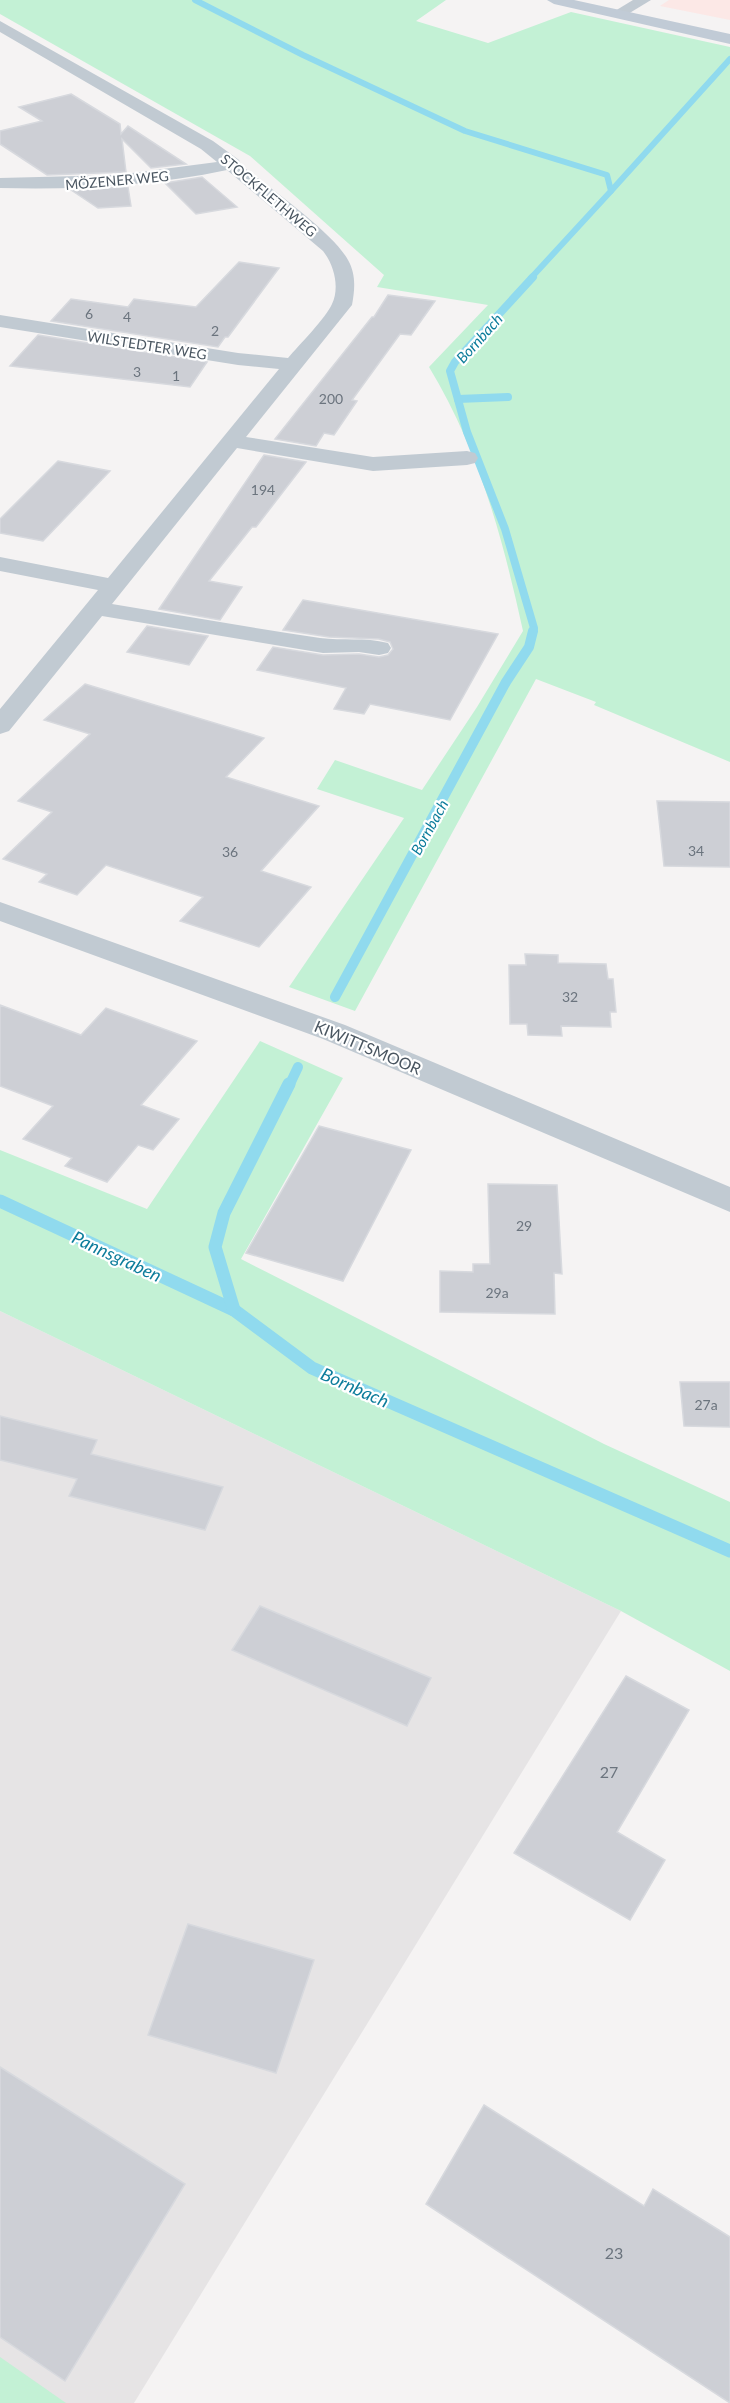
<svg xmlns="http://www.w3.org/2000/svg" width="730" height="2403" font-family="Lato,sans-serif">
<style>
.education{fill:#e6e4e5}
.medical{fill:#fce8e6}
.green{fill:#c3f1d5}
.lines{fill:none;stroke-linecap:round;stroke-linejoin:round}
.stream-far3{stroke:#90daee;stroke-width:6}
.stream-far2{stroke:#90daee;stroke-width:8}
.stream-far1{stroke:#90daee;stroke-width:10}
.stream{stroke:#90daee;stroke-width:13}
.building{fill:#cdcfd5;stroke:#d7d9de;stroke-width:1.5}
.street{fill:#c1cad2;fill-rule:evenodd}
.secondary{fill:#c1cbd6;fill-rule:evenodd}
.labels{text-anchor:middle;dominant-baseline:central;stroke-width:4.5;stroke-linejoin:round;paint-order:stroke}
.far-street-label{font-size:14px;fill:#4a5661;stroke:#fff}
.number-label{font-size:14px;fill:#6b747e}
.far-water-label{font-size:15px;font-style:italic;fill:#0c7c9b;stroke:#fff}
.street-label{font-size:16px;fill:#4a5661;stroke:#fff}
.near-number-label{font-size:16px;fill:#6b747e}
.water-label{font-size:18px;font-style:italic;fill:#0c7c9b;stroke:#fff}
</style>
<rect width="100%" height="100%" fill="#f5f3f3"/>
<!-- education -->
<path class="education" d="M 0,1311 L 621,1611 L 134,2403 L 0,2403 Z"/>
<!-- medical -->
<path class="medical" d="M 669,0 L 730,0 L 730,20 L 660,6 Z"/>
<!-- green -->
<g class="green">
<path d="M 0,0 L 446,0 L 416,21 L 488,43 L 571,12 L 730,47 L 730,762 L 594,705 L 596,702 L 536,679 L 355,1011 L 289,987 L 404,818 L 317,789 L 335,760 L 422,790 L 477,707 L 523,631 C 503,539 478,447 429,367 L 488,305 L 377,287 L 384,275 L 250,156 L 0,14 Z"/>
<path d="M 260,1041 L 343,1078 L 241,1259 L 604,1444 L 730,1502 L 730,1671 L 621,1611 L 0,1311 L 0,1150 L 147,1209 Z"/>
<path d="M 0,2357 L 66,2403 L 0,2403 Z"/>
</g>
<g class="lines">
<!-- stream-far3 -->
<g class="stream-far3">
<path d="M 195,0 L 303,55 L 465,131 L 607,175 L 611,191 L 531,278"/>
<path d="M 611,191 L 730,59"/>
</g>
<!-- stream-far2 -->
<g class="stream-far2">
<path d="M 458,399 L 508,397"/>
<path d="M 533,633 L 534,628 L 505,529 L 467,432 L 450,371 L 455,362 L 533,277"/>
</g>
<!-- stream-far1 -->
<g class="stream-far1">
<path d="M 335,997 L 506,682 L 529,647 L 533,631"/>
<path d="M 289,1086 L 298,1067"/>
</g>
<!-- stream -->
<g class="stream">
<path d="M 0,1201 L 234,1310 L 312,1368 L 730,1551"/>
<path d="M 234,1310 L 215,1247 L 224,1213 L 289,1084"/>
</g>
</g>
<!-- building -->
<g class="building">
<path d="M 71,94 L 120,124 L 121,134 L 128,126 L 186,164 L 151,168 L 122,139 L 126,172 L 47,175 L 0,144 L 0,131 L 42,121 L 19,107 Z"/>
<path d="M 202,177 L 237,207 L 196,214 L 165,183 Z"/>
<path d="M 128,187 L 131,206 L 98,208 L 71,190 Z"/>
<path d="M 239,262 L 279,268 L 228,337 L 225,337 L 218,347 L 51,321 L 71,299 L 128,307 L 134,299 L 196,307 Z"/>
<path d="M 388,295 L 435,301 L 411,335 L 400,334 L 352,400 L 357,401 L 334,435 L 324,433 L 316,446 L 275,439 L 372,317 L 374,317 Z"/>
<path d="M 38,335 L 207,362 L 190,387 L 10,366 Z"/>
<path d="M 264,455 L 306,462 L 256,527 L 252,527 L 209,581 L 242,587 L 220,620 L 159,609 Z"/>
<path d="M 58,461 L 110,471 L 43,541 L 0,533 L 0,519 Z"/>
<path d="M 303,600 L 498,634 L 450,720 L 370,704 L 364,714 L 334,709 L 346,688 L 257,670 L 273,647 L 323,655 L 359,654 L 379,657 L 388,655 L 393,649 L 390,642 L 379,639 L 329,637 L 283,630 Z"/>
<path d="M 147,626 L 208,636 L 189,665 L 127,652 Z"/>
<path d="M 85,684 L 264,738 L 226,777 L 319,806 L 261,871 L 311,887 L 259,947 L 180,921 L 203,897 L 106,865 L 77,895 L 39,882 L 47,874 L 3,859 L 52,812 L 18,801 L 90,734 L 44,720 Z"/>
<path d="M 657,801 L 730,802 L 730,867 L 664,866 Z"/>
<path d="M 525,954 L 558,955 L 558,963 L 606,964 L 608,979 L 613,979 L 616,1012 L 610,1012 L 611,1027 L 561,1026 L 562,1036 L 528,1035 L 527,1024 L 510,1024 L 509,965 L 526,965 Z"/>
<path d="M 0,1005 L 81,1035 L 106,1008 L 197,1041 L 141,1105 L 179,1119 L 153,1150 L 138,1145 L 107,1182 L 65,1166 L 72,1158 L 23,1139 L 53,1106 L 0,1086 Z"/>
<path d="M 319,1126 L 411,1150 L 343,1281 L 246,1253 Z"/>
<path d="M 488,1184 L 557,1185 L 562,1274 L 554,1273 L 555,1314 L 440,1312 L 440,1271 L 473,1272 L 473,1264 L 490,1264 Z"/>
<path d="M 680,1382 L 730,1382 L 730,1427 L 684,1426 Z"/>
<path d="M 0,1416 L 97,1440 L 91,1454 L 223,1487 L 205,1530 L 69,1496 L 77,1479 L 0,1460 Z"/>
<path d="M 260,1606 L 431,1678 L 407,1726 L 232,1650 Z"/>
<path d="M 626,1676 L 689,1710 L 617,1832 L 665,1860 L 630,1920 L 514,1853 Z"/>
<path d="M 188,1924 L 314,1960 L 276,2073 L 148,2035 Z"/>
<path d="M 0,2067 L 185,2184 L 65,2381 L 0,2337 Z"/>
<path d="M 484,2105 L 644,2206 L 653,2189 L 730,2237 L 730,2403 L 426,2204 Z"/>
</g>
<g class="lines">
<!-- street -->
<g class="street">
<path d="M 633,0 L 651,0 L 623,17 L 613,17 L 610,14 Z"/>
<path d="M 0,21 L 213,141 L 239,160 L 241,165 C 268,187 333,232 348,260 C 356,274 355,289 352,305 L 246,437 L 373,457 L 467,451 L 475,453 L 478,458 L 475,463 L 467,465 L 373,471 L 237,448 L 112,604 C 181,615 250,628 320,638 C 343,641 364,637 388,643 L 391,648 L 388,653 L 379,655 L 359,652 L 323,653 L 102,616 L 9,731 L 0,734 L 0,709 L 98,590 L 0,571 L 0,557 L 108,578 L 279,369 L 238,365 L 0,327 L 0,315 L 238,353 L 288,358 C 299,345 326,318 332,304 C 340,287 334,265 323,251 L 227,170 C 152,186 77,190 0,188 L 0,178 L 117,175 L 217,162 L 201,149 L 0,32 Z"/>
<path d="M 0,902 L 345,1025 L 730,1187 L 730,1212 L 323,1039 L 0,921 Z"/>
</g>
<!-- secondary -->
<path class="secondary" d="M 547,0 L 574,0 L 730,34 L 730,44 L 554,4 Z"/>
</g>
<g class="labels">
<!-- far-street labels -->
<g class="far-street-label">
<text transform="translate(117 180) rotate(-5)">MÖZENER WEG</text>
<text transform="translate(269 195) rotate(40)">STOCKFLETHWEG</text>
<text transform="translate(147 345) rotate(9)">WILSTEDTER WEG</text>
</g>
<!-- number labels -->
<g class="number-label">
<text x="89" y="313">6</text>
<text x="127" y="316">4</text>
<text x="215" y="330">2</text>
<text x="137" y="371">3</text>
<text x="176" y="375">1</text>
<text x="331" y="398">200</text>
<text x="263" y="489">194</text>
<text x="696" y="850">34</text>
<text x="230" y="851">36</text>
<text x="570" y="996">32</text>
<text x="524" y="1225">29</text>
<text x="497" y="1292">29a</text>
<text x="706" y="1404">27a</text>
</g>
<!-- far-water labels -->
<g class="far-water-label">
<text transform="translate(479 338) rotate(-48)">Bornbach</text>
<text transform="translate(429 827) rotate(-61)">Bornbach</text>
</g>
<!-- street labels -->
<g class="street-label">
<text transform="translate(368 1047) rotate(23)">KIWITTSMOOR</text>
</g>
<!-- near-number labels -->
<g class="near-number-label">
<text x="609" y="1771">27</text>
<text x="614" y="2252">23</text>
</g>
<!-- water labels -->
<g class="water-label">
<text transform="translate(117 1256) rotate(25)">Pannsgraben</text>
<text transform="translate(355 1387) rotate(24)">Bornbach</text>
</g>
</g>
</svg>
